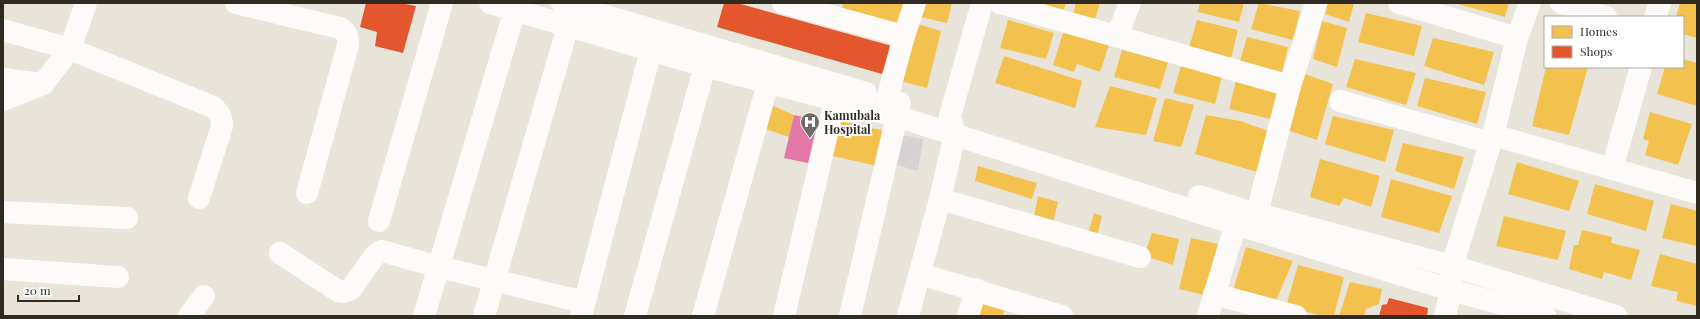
<svg xmlns="http://www.w3.org/2000/svg" width="1700" height="319" font-family="'Playfair Display',serif">
<style>
.homes{fill:#f2c14e}
.shops{fill:#e4572e}
.health{fill:#e377a8}
.building{fill:#d6d2d4}
.lines{fill:none;stroke-linecap:round;stroke-linejoin:round}
.minor{stroke:#fcfbf9;stroke-width:22}
.labels{text-anchor:middle;dominant-baseline:central;stroke-width:4;stroke-linejoin:round;paint-order:stroke}
.poi-label{font-size:12px;font-weight:bold;fill:#2f2b23;stroke:#fff;text-anchor:start}
</style>
<rect width="100%" height="100%" fill="#e9e4d9"/>
<!-- homes -->
<g class="homes">
<path d="M 843,3 L 906,3 L 901,28 L 842,10 Z"/>
<path d="M 924,3 L 952,3 L 947,23 L 920,17 Z"/>
<path d="M 1042,3 L 1066,3 L 1062,16 L 1041,8 Z"/>
<path d="M 1076,3 L 1100,3 L 1093,25 L 1072,17 Z"/>
<path d="M 1200,3 L 1244,3 L 1239,22 L 1198,12 Z"/>
<path d="M 1259,3 L 1300,11 L 1293,40 L 1251,29 Z"/>
<path d="M 1328,3 L 1354,3 L 1349,22 L 1325,14 Z"/>
<path d="M 1454,3 L 1509,3 L 1505,17 Z"/>
<path d="M 1680,3 L 1697,3 L 1697,38 L 1683,34 L 1683,17 L 1676,17 Z"/>
<path d="M 1366,13 L 1422,26 L 1414,56 L 1358,42 Z"/>
<path d="M 1008,20 L 1054,33 L 1046,59 L 1000,48 Z"/>
<path d="M 1197,20 L 1238,30 L 1231,58 L 1189,48 Z"/>
<path d="M 1322,21 L 1347,28 L 1337,67 L 1313,59 Z"/>
<path d="M 915,23 L 941,31 L 927,88 L 900,81 Z"/>
<path d="M 1063,33 L 1109,45 L 1100,72 L 1077,64 L 1074,72 L 1053,65 Z"/>
<path d="M 1247,37 L 1288,47 L 1281,75 L 1239,64 Z"/>
<path d="M 1433,38 L 1494,52 L 1484,85 L 1424,66 Z"/>
<path d="M 1122,50 L 1168,62 L 1160,89 L 1114,77 Z"/>
<path d="M 1004,56 L 1082,81 L 1075,108 L 995,83 Z"/>
<path d="M 1355,59 L 1416,73 L 1406,105 L 1346,87 Z"/>
<path d="M 1683,59 L 1697,63 L 1697,106 L 1657,94 L 1665,67 L 1683,67 Z"/>
<path d="M 1181,66 L 1222,76 L 1215,104 L 1173,93 Z"/>
<path d="M 1546,67 L 1588,67 L 1569,135 L 1532,126 Z"/>
<path d="M 1305,74 L 1333,84 L 1317,140 L 1287,130 Z"/>
<path d="M 1425,78 L 1486,92 L 1477,124 L 1417,106 Z"/>
<path d="M 1236,81 L 1278,91 L 1271,119 L 1229,109 Z"/>
<path d="M 1110,86 L 1157,98 L 1146,135 L 1095,127 Z"/>
<path d="M 1165,98 L 1194,105 L 1181,147 L 1153,141 Z"/>
<path d="M 769,104 L 794,115 L 789,137 L 762,128 Z"/>
<path d="M 1650,112 L 1692,124 L 1678,165 L 1645,155 L 1649,141 L 1643,139 Z"/>
<path d="M 1206,115 L 1240,121 L 1271,132 L 1261,173 L 1195,154 Z"/>
<path d="M 1333,116 L 1394,130 L 1385,162 L 1325,144 Z"/>
<path d="M 836,120 L 885,131 L 877,166 L 828,155 Z"/>
<path d="M 1403,143 L 1464,157 L 1454,189 L 1395,171 Z"/>
<path d="M 1320,159 L 1380,176 L 1371,207 L 1344,198 L 1339,206 L 1310,197 Z"/>
<path d="M 1517,162 L 1579,181 L 1569,211 L 1508,194 Z"/>
<path d="M 978,166 L 1037,183 L 1032,199 L 975,181 Z"/>
<path d="M 1391,179 L 1452,196 L 1439,233 L 1381,217 Z"/>
<path d="M 1595,184 L 1654,201 L 1646,231 L 1587,214 Z"/>
<path d="M 1038,196 L 1058,202 L 1052,227 L 1033,221 Z"/>
<path d="M 1671,204 L 1697,211 L 1697,246 L 1662,238 Z"/>
<path d="M 1094,213 L 1102,216 L 1096,240 L 1087,238 Z"/>
<path d="M 1504,216 L 1566,231 L 1558,260 L 1496,246 Z"/>
<path d="M 1582,230 L 1612,237 L 1611,243 L 1640,250 L 1631,280 L 1604,272 L 1602,279 L 1569,269 L 1574,245 L 1578,245 Z"/>
<path d="M 1152,233 L 1179,239 L 1173,265 L 1144,256 Z"/>
<path d="M 1191,238 L 1218,244 L 1204,295 L 1179,289 Z"/>
<path d="M 1246,247 L 1293,261 L 1275,303 L 1233,291 Z"/>
<path d="M 1660,254 L 1697,264 L 1697,306 L 1676,301 L 1678,292 L 1651,286 Z"/>
<path d="M 1298,265 L 1344,277 L 1334,316 L 1323,316 L 1286,307 Z"/>
<path d="M 1350,282 L 1382,289 L 1379,304 L 1366,309 L 1364,316 L 1339,316 Z"/>
<path d="M 980,303 L 1005,310 L 1002,316 L 977,316 Z"/>
</g>
<!-- shops -->
<g class="shops">
<path d="M 366,3 L 400,3 L 416,6 L 403,53 L 375,46 L 377,32 L 360,27 Z"/>
<path d="M 724,3 L 737,3 L 892,46 L 882,74 L 717,27 Z"/>
<path d="M 1389,298 L 1428,308 L 1427,315 L 1431,316 L 1379,316 L 1382,305 L 1387,304 Z"/>
</g>
<!-- health -->
<path class="health" d="M 794,115 L 818,120 L 808,163 L 784,158 Z"/>
<!-- building -->
<path class="building" d="M 897,134 L 923,139 L 918,171 L 890,163 Z"/>
<g class="lines">
<!-- minor -->
<g class="minor">
<path d="M 236,3 L 340,28 C 348,33 348,37 348,45 L 307,193"/>
<path d="M 490,3 L 705,66 L 896,116 L 1235,224 L 1451,290 L 1545,316"/>
<path d="M 562,3 L 866,93"/>
<path d="M 783,3 L 904,36"/>
<path d="M 1000,3 L 1290,86"/>
<path d="M 1399,3 L 1517,38"/>
<path d="M 1561,3 L 1606,17"/>
<path d="M 1655,17 L 1660,3"/>
<path d="M 3,30 L 70,49 L 213,107 C 220,113 222,117 222,126 L 199,198"/>
<path d="M 1117,36 L 1130,3"/>
<path d="M 3,79 L 41,84"/>
<path d="M 887,99 L 904,36 L 915,3"/>
<path d="M 3,100 L 43,84 L 70,49 L 86,3"/>
<path d="M 1340,101 L 1491,143"/>
<path d="M 1493,135 L 1697,193"/>
<path d="M 1612,169 L 1641,67"/>
<path d="M 1199,196 L 1240,209 L 1452,266 L 1616,316"/>
<path d="M 940,199 L 1140,257"/>
<path d="M 3,212 L 127,218"/>
<path d="M 1257,213 L 1290,86 L 1316,3"/>
<path d="M 379,221 L 442,3"/>
<path d="M 280,253 L 338,291 L 344,292 L 351,289 L 375,255 L 382,251 L 439,267 L 584,302"/>
<path d="M 3,269 L 118,277"/>
<path d="M 920,274 L 1062,316"/>
<path d="M 1214,294 L 1296,316"/>
<path d="M 189,316 L 204,296"/>
<path d="M 424,316 L 517,3"/>
<path d="M 484,316 L 572,12"/>
<path d="M 581,316 L 651,50"/>
<path d="M 635,316 L 705,66"/>
<path d="M 703,316 L 768,83"/>
<path d="M 784,316 L 835,100"/>
<path d="M 850,316 L 900,103"/>
<path d="M 908,316 L 940,199 L 955,134 L 950,116 L 982,3"/>
<path d="M 968,316 L 976,289"/>
<path d="M 1208,316 L 1240,210"/>
<path d="M 1445,316 L 1451,290 L 1452,266 L 1493,135 L 1517,38 L 1530,3"/>
</g>
</g>
<!-- icons -->
<defs>
<g id="hospital-pin" transform="scale(1)"><path d="M0 17L-7.5 6A9.5 9.5 0 1 1 7.5 6Z" fill="#706c63" stroke="#fff"/><path d="M-5-5h3v3.5h4V-5h3V5h-3V1.5h-4V5h-3Z" fill="#fff"/></g>
</defs>
<g fill-rule="evenodd">
<use href="#hospital-pin" x="810" y="122"/>
</g>
<g class="labels">
<!-- poi labels -->
<g class="poi-label">
<text x="824" y="115">Kamubala<tspan x="824" dy="14">Hospital</tspan></text>
</g>
</g>
<!-- border -->
<rect width="1700" height="319" fill="none" stroke="#2f2b23" stroke-width="8"/>
<!-- legend -->
<rect x="1544" y="16" width="140" height="52" fill="#ffffff" stroke="#acaaa7"/>
<rect x="1552" y="26" width="20" height="12" fill="#f2c14e" stroke="#acaaa7"/>
<text x="1580" y="36" font-size="12" fill="#2f2b23">Homes</text>
<rect x="1552" y="46" width="20" height="12" fill="#e4572e" stroke="#acaaa7"/>
<text x="1580" y="56" font-size="12" fill="#2f2b23">Shops</text>
<!-- scale -->
<path d="M18 295v6h61v-6" fill="none" stroke="#2f2b23" stroke-width="2"/>
<text x="24" y="295" font-size="12" fill="#2f2b23" stroke="#ffffff" stroke-width="3" paint-order="stroke">20 m</text>
</svg>
